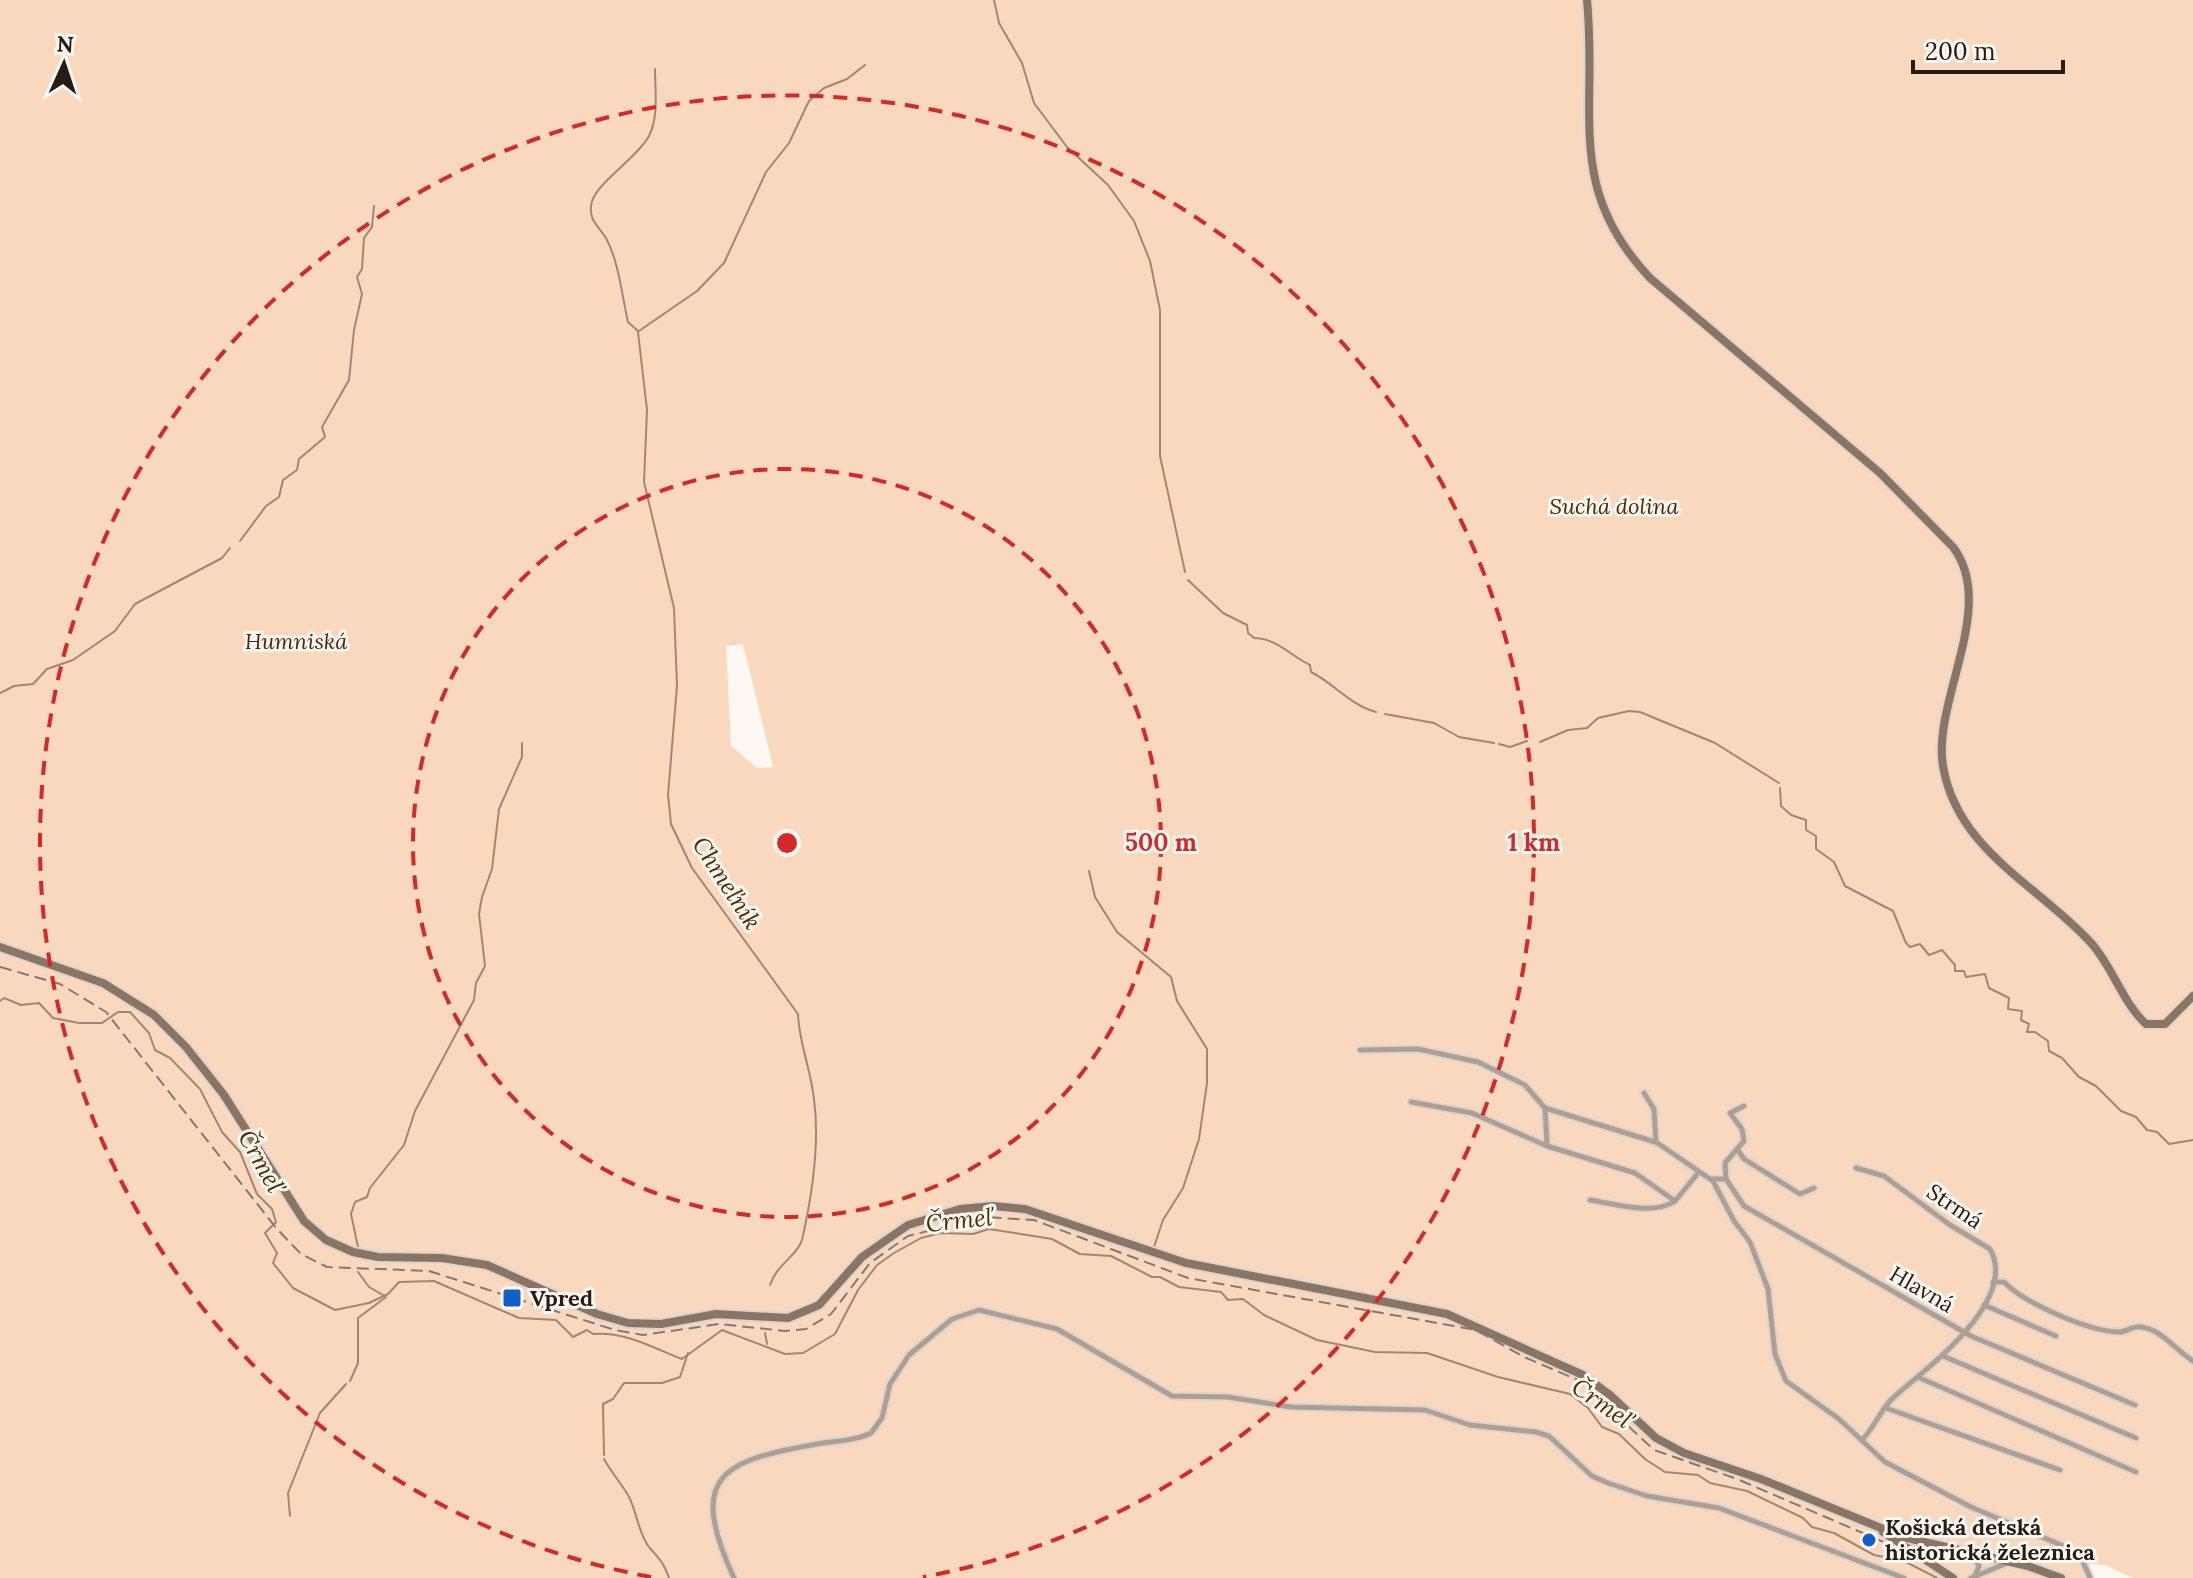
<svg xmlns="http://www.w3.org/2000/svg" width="2193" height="1578" font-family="Lora,serif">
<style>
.green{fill:#f9d8bd;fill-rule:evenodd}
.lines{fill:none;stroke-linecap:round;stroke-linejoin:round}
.stream{stroke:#a18773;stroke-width:2}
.street-casing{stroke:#dcd4ce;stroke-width:9}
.secondary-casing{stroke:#dcd4ce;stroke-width:12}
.street{stroke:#ae9f94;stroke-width:5}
.secondary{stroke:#8a7564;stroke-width:8}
.rail{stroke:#817a74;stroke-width:2;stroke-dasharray:12 6;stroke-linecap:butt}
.ring{fill:none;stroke:#d62828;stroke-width:4;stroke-dasharray:14 10}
.poi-dot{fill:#0e61ca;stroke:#fff7f1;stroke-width:3}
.labels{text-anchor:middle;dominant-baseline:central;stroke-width:6;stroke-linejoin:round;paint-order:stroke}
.park-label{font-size:22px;font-style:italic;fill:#4c2a08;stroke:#fff7f1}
.street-label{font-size:22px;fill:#231c17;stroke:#fff7f1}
.poi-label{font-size:22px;font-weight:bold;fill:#231c17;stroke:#fff7f1;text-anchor:start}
.water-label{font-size:24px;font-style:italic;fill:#4f2e0c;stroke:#fff7f1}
.centre{fill:#d62828;stroke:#fff7f1;stroke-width:4}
.ring-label{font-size:24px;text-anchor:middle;font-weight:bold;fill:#d62828;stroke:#fff7f1;stroke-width:6;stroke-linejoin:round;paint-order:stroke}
</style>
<rect width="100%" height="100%" fill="#fff7f1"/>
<!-- green -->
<path class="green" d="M 0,0 L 2193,0 L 2193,1578 L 2133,1578 L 2105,1565 L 2079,1563 L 2085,1578 L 0,1578 ZM 743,644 L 773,766 L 773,767 L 757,768 L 731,746 L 726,646 Z"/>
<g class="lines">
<!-- stream -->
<g class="stream">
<path d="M 994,0 L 999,23 L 1022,63 L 1034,103 L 1067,147 L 1108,185 L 1134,221 L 1150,261 L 1160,310 L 1160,456 L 1185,572"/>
<path d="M 638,331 L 628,322 C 622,296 619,262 606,238 C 599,227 589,220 591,206 C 593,184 636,160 649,136 C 659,116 655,90 655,69"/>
<path d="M 639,331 L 697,291 L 724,263 L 766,172 L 789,143 L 809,101 L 824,88 L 847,79 L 865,65"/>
<path d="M 638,332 L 647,410 L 644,482 L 674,608 L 677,686 L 668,795 L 671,824 L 692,868 L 798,1014 C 799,1043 811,1070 814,1099 C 820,1144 812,1196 802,1240 C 798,1255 776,1265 770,1285"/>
<path d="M 240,541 L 266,506 L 279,497 L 283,480 L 297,470 L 299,459 L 325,437 L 322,427 L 349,380 L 354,330 L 362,294 L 357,277 L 362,269 L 364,238 L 372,227 L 374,206"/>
<path d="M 1188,580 L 1223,613 L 1247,625 L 1248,633 L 1254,638 C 1276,638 1291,656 1310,665 L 1311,672 C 1335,684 1350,705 1376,712"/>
<path d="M 0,693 L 14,686 L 33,684 L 47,669 L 73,660 L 115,631 L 135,604 L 222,558 L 230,548"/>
<path d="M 1385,714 L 1434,723 L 1459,737 L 1494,743"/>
<path d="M 1540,742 L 1568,730 L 1587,728 L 1598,718 L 1629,711 L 1640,712 L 1715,743 L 1779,783"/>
<path d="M 1499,744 L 1510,747 L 1527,741"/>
<path d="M 1780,788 L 1781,806 L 1791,815 L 1806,820 L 1806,830 L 1816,836 L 1816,849 L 1834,862 L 1845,886 L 1893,911 L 1906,943 L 1910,947 L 1920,944 L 1929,955 L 1942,950 L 1955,965 L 1955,971 L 1964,971 L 1966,977 L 1985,974 L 1989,988 L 2009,998 L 2008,1009 L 2022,1011 L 2021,1020 L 2029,1024 L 2027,1032 L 2035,1032 L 2048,1041 L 2049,1051 L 2062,1058 L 2079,1077 L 2096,1086 L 2121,1111 L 2136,1117 L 2147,1130 L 2157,1132 L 2169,1144 L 2193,1140"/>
<path d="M 1089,871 L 1095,897 L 1117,932 L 1171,977 L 1177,1001 L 1207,1049 L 1207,1083 L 1199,1139 L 1183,1188 L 1163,1220 L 1154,1247"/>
<path d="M 0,1001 L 4,998 L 21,1005 L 39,1003 L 53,1018 L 79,1023 L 102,1023 L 118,1012 L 130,1012 L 149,1033 L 155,1050 L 170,1058 L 200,1089 L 222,1132 L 240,1152 L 257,1194 L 272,1209 L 276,1222 L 265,1233 L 277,1253 L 273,1263 L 293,1288 L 335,1310 L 369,1303 L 388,1294 L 399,1282 L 434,1281 L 519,1318 L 556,1320 L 573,1337 L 587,1330 L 593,1334 C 625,1331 653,1348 682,1359 L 722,1330 L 785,1354 L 803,1353 L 835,1334 L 858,1290 L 877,1265 L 894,1253 L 921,1238 L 941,1233 L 973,1234 L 989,1229 L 1052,1239 L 1080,1254 L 1111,1256 L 1152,1277 L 1160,1277 L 1179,1287 L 1221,1292 L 1228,1300 L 1243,1299 L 1264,1315 L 1317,1340 L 1375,1352 L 1427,1353 L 1498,1377 L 1570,1394 L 1588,1408 L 1602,1427 L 1619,1434 L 1645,1459 L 1665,1472 L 1698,1475 L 1710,1483 L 1747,1491 L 1803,1518 L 1812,1527 L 1834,1533 L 1874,1555 L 1904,1561 L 1937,1578"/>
<path d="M 358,1247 L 351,1214 L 355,1202 L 367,1197 L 370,1188 L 404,1145 L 415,1111 L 474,1000 L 476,983 L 485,966 L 479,914 L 482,897 L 492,869 L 499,809 L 522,757 L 522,743"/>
<path d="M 358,1272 L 369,1287 L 383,1295"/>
<path d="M 765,1333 L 767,1344"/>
<path d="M 350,1381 L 358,1363 L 358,1318 L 386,1297"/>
<path d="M 604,1455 L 603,1404 L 613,1399 L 624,1383 L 662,1383 L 680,1377 L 688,1353"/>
<path d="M 604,1459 C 612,1473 620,1482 628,1495 C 637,1511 638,1533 649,1547 C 659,1559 663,1561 669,1578"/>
<path d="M 290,1516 L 288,1493 L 320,1413 L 346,1384"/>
</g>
<!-- street casing -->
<g class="street-casing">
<g id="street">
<path d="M 1360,1050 L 1418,1049 L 1478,1062 L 1525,1085 L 1545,1108 L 1655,1142"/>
<path d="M 1644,1093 L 1654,1109 L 1656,1142 L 1713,1181 L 1734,1221 L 1750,1242 L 1768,1289 L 1775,1354 L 1786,1381 L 1839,1419 L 1885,1462 L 1971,1507 L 2068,1548 L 2083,1562 L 2090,1578"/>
<path d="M 1411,1102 L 1472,1113 L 1547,1146 L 1635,1173 L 1675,1201 L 1699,1172"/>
<path d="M 1545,1108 L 1547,1145"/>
<path d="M 1737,1149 L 1744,1159 L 1800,1194 L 1814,1188"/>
<path d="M 1856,1168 L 1884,1176 L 1950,1225 L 1990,1249 C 2019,1301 1927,1368 1895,1396 C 1881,1408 1875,1427 1862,1440"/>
<path d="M 1711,1179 L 1726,1179 L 1744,1206 L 1971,1336 L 2135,1405"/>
<path d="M 1726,1179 L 1725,1163 L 1744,1141 L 1742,1129 L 1730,1113 L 1744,1106"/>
<path d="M 1590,1200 C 1615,1204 1653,1216 1675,1201"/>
<path d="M 1993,1282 L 2004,1282 C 2024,1303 2088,1331 2118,1332 C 2126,1333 2133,1325 2141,1327 C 2163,1330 2175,1350 2193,1361"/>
<path d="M 1984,1305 L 2056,1336"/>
<path d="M 1943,1356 L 2136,1438"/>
<path d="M 1920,1378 L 2136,1472"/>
<path d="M 1886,1408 L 2060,1470"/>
<path d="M 1973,1555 L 1979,1566 L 1975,1576"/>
<path d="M 734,1578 C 685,1472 725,1460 823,1443 C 839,1441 857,1440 871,1433 L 882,1418 L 890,1384 L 909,1355 L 952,1319 L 979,1310 L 1057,1329 L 1172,1396 L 1228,1397 L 1291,1407 L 1425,1410 L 1470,1425 L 1536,1432 L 1549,1436 L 1592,1476 L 1608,1483 L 1647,1496 L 1719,1508 L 1904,1578"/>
<path d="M 1971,1578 L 2007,1563"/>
</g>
</g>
<!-- secondary casing -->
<g class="secondary-casing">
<g id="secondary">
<path d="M 1587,0 C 1598,112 1564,187 1650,278 L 1880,473 L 1953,547 C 1998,606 1932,702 1943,766 C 1957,851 2040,886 2092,944 C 2113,968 2123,1003 2146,1024 L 2165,1024 L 2193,996"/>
<path d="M 0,947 L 103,983 L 154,1015 L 186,1047 L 224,1095 L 304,1221 L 326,1240 L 353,1252 L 378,1257 L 442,1258 L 487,1265 L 597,1314 L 628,1323 L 661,1324 L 716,1314 L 788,1318 L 819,1305 L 862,1257 L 908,1225 L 960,1209 L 993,1206 L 1025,1209 L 1186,1263 L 1447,1314 L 1583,1375 L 1610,1395 L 1656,1438 L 1684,1453 L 1761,1479 L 1903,1537 L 2028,1566 L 2061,1578"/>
<path d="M 1883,1532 L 1953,1578"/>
</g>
</g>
<!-- street -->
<use href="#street" class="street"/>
<!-- secondary -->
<use href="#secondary" class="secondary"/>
<!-- rail -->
<path class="rail" d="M 0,967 L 60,984 L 106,1012 L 277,1229 L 301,1254 L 327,1267 L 429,1271 L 615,1330 L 643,1335 L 719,1324 L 785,1331 L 806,1329 L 831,1314 L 870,1263 L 908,1236 L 984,1217 L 1034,1220 L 1188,1278 L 1476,1330 L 1524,1357 L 1580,1381 L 1654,1450 L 1737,1479 L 1893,1546"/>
</g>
<!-- distance rings -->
<g class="ring">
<circle cx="787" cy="843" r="374"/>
<path d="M651 1577A747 747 0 1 1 923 1577"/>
</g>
<!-- markers -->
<g class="poi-dot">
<rect x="502" y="1288" width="20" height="20" rx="4"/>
<circle cx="1869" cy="1540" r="8"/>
</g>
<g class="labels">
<!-- park labels -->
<g class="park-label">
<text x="1614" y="506">Suchá dolina</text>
<text x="296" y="641">Humniská</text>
</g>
<!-- street labels -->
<g class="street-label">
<text transform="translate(1955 1206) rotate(34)">Strmá</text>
<text transform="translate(1922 1289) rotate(30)">Hlavná</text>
</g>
<!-- poi labels -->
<g class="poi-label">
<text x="530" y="1298">Vpred</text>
<text x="1885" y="1527">Košická detská<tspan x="1885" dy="25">historická železnica</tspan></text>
</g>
<!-- water labels -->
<g class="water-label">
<text transform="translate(727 883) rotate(57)">Chmeľník</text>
<text transform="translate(261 1161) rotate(61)">Črmeľ</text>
<text transform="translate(959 1220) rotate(-6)">Črmeľ</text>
<text transform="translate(1602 1403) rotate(35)">Črmeľ</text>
</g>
</g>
<circle cx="787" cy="843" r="12" class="centre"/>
<g class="ring-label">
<text x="1161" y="851">500 m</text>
<text x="1534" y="851">1 km</text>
</g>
<!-- north arrow -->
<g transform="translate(64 64) rotate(3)" stroke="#fff7f1" stroke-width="6" paint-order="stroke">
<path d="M0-6L14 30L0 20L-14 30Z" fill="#231c17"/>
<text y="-12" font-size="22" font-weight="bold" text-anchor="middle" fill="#231c17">N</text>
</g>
<!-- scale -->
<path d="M1913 60v12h150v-12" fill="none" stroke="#231c17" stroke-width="4"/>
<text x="1925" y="60" font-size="24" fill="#231c17" stroke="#fff7f1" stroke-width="6" paint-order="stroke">200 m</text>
</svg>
